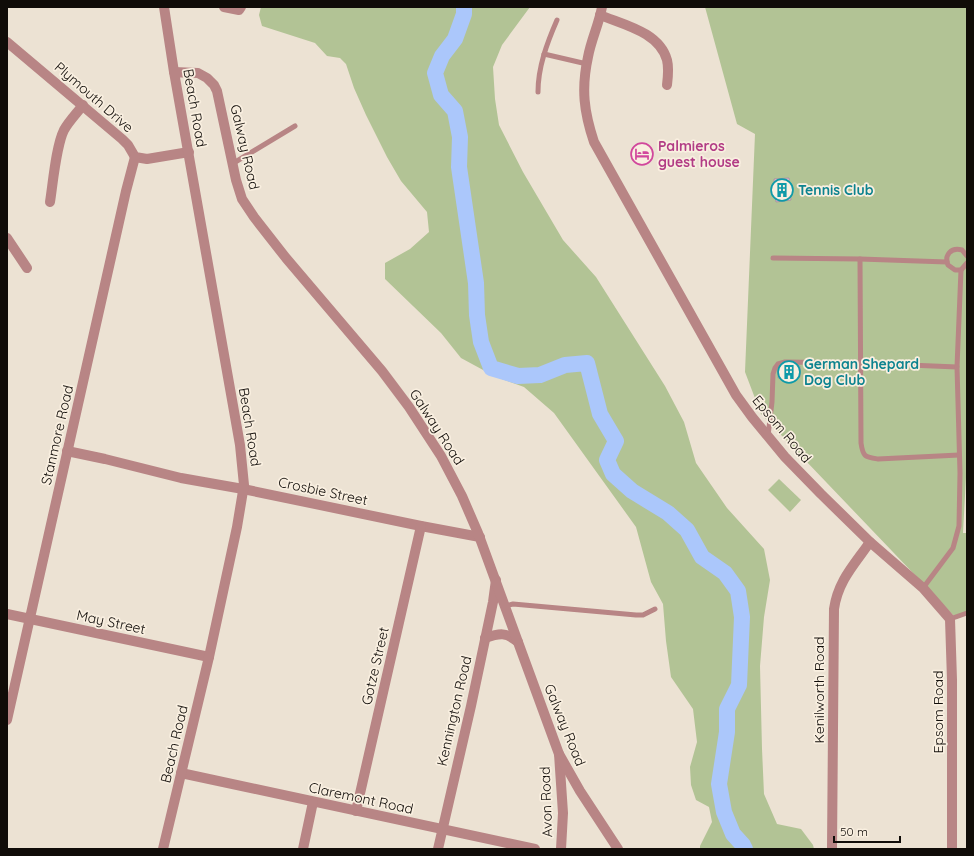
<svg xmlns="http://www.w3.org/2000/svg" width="974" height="856" font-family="Quicksand,sans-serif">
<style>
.green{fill:#b2c395}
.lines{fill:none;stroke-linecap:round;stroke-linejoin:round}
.river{stroke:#abc7fb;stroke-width:16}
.building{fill:#f4bbde;stroke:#a797a0}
.service{stroke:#b88585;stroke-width:5}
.minor{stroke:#b88585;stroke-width:10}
.tertiary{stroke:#b88585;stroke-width:10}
.labels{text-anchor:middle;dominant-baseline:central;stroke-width:3.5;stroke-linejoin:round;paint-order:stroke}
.street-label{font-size:14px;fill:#100c08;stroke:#f9efe0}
.hotel-label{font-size:14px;font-weight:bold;fill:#b23c85;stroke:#f9efe0;text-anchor:start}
.culture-label{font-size:14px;font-weight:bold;fill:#0d838f;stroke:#f9efe0;text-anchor:start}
</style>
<rect width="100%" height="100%" fill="#ece2d3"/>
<!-- green -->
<g class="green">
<path d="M 261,7 L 530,7 L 502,45 L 493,67 L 495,99 L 499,125 L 523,172 L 563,240 L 596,277 L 665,386 L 684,422 L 696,463 L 727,508 L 764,549 L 770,580 L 764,617 L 760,666 L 762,749 L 764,794 L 777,824 L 801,829 L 813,845 L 814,849 L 700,849 L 700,846 L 712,822 L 709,807 L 696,800 L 691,785 L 690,767 L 697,742 L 693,709 L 671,677 L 666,641 L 663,604 L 651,582 L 636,527 L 554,413 L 524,387 L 496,377 L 461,358 L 441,333 L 385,279 L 385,263 L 410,249 L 429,232 L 427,212 L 401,181 L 387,157 L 366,115 L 354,88 L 346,64 L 340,58 L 327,56 L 315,43 L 262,26 L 259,15 Z"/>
<path d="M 705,7 L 967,7 L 967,459 L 963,533 L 967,533 L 967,612 L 957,619 L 761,414 L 745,372 L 755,134 L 737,124 Z"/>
<path d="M 779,479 L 801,500 L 790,512 L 768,490 Z"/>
</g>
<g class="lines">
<!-- river -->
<path class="river" d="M 464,7 L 464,14 L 455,39 L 442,56 L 435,73 L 441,95 L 455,111 L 460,137 L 459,167 L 476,283 L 477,315 L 481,342 L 491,368 L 518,376 L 540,375 L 565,365 L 587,363 L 600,414 L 616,441 L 607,460 L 613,474 L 632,491 L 668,513 L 687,530 L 702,557 L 725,573 L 738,591 L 742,617 L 739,685 L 727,709 L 727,732 L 719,784 L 724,812 L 733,834 L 743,845 L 745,849"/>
</g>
<!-- building -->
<g class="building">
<path d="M 789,178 L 791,200 L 776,202 L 774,179 Z"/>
<path d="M 800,366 L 800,377 L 778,378 L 778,372 L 780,367 Z"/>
</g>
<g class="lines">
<!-- service -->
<g class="service">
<path d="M 544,54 L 587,64"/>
<path d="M 538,92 C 538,67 547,43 557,20"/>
<path d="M 232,164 L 295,126"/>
<path d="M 967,256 L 962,250 C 951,247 944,255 948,265 L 955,270 L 961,270 L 967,263"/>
<path d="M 773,258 L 860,259 L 947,262"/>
<path d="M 860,259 L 861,443 C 863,457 865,457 878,459 L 959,455"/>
<path d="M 768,436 L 772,402 L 773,374 L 775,368 L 778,364 L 785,362 L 861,363 L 957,367"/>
<path d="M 923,588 L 953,548 L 959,526 L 960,473 L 957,367 L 961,270"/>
<path d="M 505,606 L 513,604 L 636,615 L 643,615 L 655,609"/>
<path d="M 950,619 L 967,613"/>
</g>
<!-- minor -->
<g class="minor">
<path d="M 164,7 L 174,72"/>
<path d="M 224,7 L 239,10 L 241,7"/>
<path d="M 602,7 C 599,24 591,40 588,57 C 581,89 584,112 594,142 L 736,395 L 752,417 L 785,457 L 821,494 L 870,542 L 923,588 L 950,619 L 952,680 L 952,849"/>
<path d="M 600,15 C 624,25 659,32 667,60 C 669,68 668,77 667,85"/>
<path d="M 7,42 L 122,139 L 128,145 L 135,157 L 147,159 L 189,152"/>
<path d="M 50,202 C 53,183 56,146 64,130 C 69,121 77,113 83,105"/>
<path d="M 7,238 L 27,268"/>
<path d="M 67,451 L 105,459 L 181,478 L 243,489 L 421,526 L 480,537"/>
<path d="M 7,614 L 209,657"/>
<path d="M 7,720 L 126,191 L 135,157"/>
<path d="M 559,754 L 563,813 L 561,849"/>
<path d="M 181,773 L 535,849"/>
<path d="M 356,811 L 421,526"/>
<path d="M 303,849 L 313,802"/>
<path d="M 438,849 L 471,706 L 493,602 L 496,580"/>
<path d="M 832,849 L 834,609 C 838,581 854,565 870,542"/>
</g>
<!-- tertiary -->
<g class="tertiary">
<path d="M 485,638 C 500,633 506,632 518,642"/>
<path d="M 163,849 L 209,657 L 237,527 L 244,485 L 240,445 L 174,72 L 198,73 L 207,78 L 214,85 L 217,91 L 236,180 L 242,199 L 254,217 L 286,258 L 382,371 L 409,407 L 441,456 L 462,496 L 478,533 L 559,754 L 580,791 L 618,849"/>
</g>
</g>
<!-- icons -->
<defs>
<g id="hotel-ring" transform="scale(1.15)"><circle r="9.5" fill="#f9efe0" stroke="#d1479c" stroke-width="1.5"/><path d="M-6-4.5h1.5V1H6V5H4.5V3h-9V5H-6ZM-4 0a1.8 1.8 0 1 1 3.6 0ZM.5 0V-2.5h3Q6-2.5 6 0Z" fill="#d1479c"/></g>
<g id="building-ring" transform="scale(1.15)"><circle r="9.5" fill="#f9efe0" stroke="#0f9aa8" stroke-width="1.5"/><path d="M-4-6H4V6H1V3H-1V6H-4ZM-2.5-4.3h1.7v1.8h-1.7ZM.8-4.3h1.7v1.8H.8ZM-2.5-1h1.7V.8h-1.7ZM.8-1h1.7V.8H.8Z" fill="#0f9aa8"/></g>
</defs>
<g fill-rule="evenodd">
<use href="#hotel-ring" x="642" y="154"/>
<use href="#building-ring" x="782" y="190"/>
<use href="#building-ring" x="789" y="372"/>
</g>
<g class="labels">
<!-- street labels -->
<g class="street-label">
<text transform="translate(94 97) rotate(41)">Plymouth Drive</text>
<text transform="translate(195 108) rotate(80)">Beach Road</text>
<text transform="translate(245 147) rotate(77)">Galway Road</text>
<text transform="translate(250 427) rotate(81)">Beach Road</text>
<text transform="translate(437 427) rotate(57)">Galway Road</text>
<text transform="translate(782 429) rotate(50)">Epsom Road</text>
<text transform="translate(57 435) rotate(-77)">Stanmore Road</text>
<text transform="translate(323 491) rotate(12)">Crosbie Street</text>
<text transform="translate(111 622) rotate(12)">May Street</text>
<text transform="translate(375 666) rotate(-77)">Gotze Street</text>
<text transform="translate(819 690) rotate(-90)">Kenilworth Road</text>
<text transform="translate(454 711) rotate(-77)">Kennington Road</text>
<text transform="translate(938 712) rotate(-90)">Epsom Road</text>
<text transform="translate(565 725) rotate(68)">Galway Road</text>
<text transform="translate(174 744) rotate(-77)">Beach Road</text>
<text transform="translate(361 798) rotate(12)">Claremont Road</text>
<text transform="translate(546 802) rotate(-92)">Avon Road</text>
</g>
<!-- hotel labels -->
<g class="hotel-label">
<text x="658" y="146">Palmieros<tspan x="658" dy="16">guest house</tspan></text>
</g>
<!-- culture labels -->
<g class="culture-label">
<text x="798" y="190">Tennis Club</text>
<text x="804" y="364">German Shepard<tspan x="804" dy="16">Dog Club</tspan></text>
</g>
</g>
<!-- border -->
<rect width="974" height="856" fill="none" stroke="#100c08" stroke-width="16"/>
<!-- scale -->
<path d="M834 836v6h66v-6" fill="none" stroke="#100c08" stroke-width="2"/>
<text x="840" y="836" font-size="12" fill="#100c08" stroke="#f9efe0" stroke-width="3" paint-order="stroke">50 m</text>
</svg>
